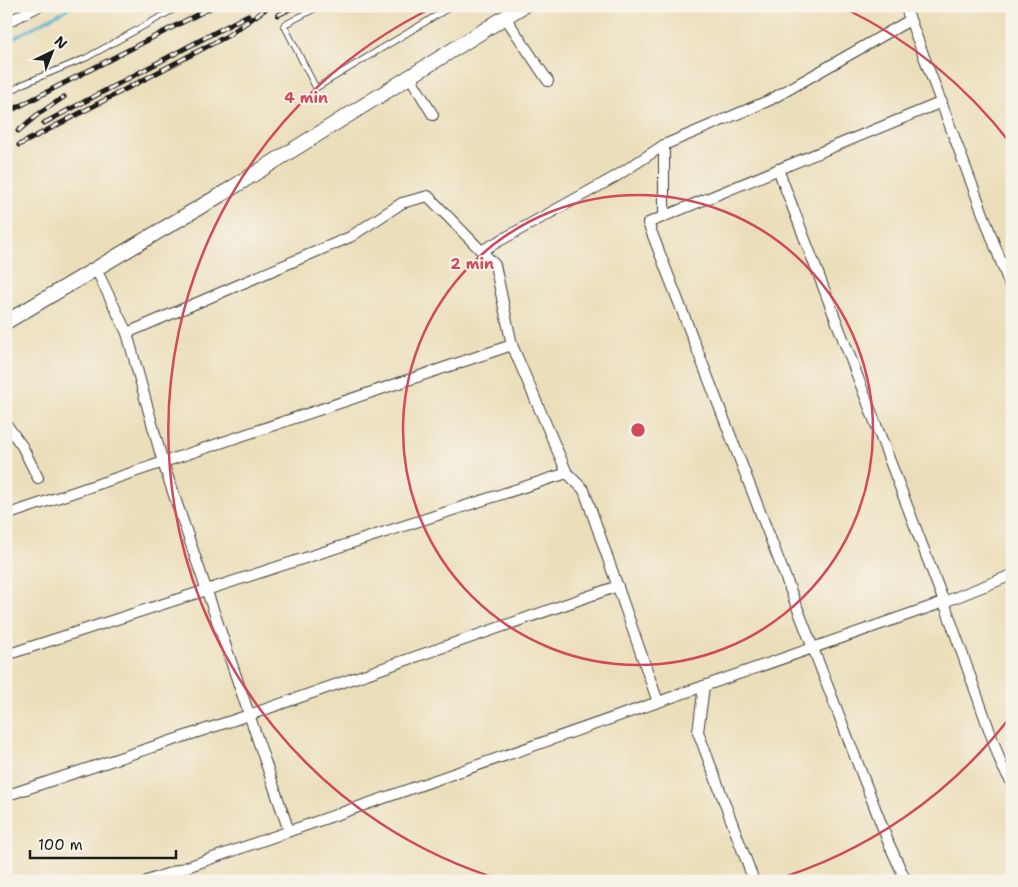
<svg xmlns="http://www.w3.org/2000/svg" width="1018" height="887" font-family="'Shantell Sans',sans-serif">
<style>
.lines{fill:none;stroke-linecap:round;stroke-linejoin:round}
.stream{stroke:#4db0cc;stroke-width:3}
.lane-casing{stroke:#3b3934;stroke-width:7}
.street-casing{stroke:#3b3934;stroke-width:12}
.secondary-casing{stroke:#3b3934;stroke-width:16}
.lane{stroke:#fff;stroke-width:5}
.street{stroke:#fff;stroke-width:10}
.secondary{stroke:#fff;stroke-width:14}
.rail-casing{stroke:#1c1c1c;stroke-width:5}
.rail{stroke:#f7f3e8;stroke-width:3;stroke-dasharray:9;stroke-linecap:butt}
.ring{fill:none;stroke:#d1495b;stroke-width:2.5}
.centre{fill:#d1495b;stroke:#f7f3e8;stroke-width:2.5}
.ring-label{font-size:15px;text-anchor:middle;font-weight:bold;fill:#d1495b;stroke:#f7f3e8;stroke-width:4;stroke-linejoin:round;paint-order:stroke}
</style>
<rect width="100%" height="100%" fill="#f7f3e8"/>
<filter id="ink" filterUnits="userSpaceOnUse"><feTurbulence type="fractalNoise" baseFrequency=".02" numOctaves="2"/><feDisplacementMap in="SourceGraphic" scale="10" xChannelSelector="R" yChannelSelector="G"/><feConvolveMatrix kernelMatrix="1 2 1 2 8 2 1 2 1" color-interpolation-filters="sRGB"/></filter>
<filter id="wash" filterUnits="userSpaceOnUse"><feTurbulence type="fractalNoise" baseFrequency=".0096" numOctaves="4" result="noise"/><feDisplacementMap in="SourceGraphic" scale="20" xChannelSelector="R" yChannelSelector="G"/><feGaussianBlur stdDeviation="1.12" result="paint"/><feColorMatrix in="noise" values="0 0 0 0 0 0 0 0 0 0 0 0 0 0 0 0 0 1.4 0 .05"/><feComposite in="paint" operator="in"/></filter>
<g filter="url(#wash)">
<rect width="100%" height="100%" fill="#ebdeba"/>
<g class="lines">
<!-- stream -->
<path class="stream" d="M 6,42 L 73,6"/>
</g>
</g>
<g filter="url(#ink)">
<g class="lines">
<!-- lane casing -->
<g class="lane-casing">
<g id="lane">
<path d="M 320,6 L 284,25 L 316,88 L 452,6"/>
<path d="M 6,94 L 23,84 L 86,58 L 180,6"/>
</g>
</g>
<!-- street casing -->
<g class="street-casing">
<g id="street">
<path d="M 905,6 L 1012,291"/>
<path d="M 505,17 L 548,81"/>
<path d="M 6,23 L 39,6"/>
<path d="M 410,77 L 433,115"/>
<path d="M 778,169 L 944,602 L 1002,766 L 1012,783"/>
<path d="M 664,216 L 664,145"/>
<path d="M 483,250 L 615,177 L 664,145 L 770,100 L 910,20"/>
<path d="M 96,269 L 127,333 L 163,463 L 289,831"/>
<path d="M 127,333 L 350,237 L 402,203 L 428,196 L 495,265 L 512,345 L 567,473 L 584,490 L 658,702"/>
<path d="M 6,424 L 22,446 L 38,478"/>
<path d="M 6,515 L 512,345"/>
<path d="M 6,655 L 567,473"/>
<path d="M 704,686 L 698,732 L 754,881"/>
<path d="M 14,793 L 249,715 L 618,586"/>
<path d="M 147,881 L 944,602 L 1012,575"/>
<path d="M 906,881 L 889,844 L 648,223 L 942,102"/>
</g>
</g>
<!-- secondary casing -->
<g class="secondary-casing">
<path id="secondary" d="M 6,322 L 227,191 L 523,6"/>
</g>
<!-- lane -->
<use href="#lane" class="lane"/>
<!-- street -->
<use href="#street" class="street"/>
<!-- secondary -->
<use href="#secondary" class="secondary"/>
<!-- rail casing -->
<g class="rail-casing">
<g id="rail">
<path d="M 278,15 L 296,6"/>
<path d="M 6,113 L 214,6"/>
<path d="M 44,123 L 248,15"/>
<path d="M 18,131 L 37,115 L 64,97"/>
<path d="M 19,145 L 227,36 L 270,6"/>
</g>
</g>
<!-- rail -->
<use href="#rail" class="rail"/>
</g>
</g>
<!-- distance rings -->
<g class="ring">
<circle cx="638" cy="430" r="235"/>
<path d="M1011 716A470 470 0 0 1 771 881M505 881A470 470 0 0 1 432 8M844 8A470 470 0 0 1 1011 144"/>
</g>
<circle cx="638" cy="430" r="8" class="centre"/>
<g class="ring-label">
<text x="306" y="103">4 min</text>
<text x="472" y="269">2 min</text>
</g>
<!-- margin -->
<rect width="1018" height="887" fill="none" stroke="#f7f3e8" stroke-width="25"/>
<!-- north arrow -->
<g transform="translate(52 52) rotate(43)" stroke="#f7f3e8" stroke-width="4" paint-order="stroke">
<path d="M0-4L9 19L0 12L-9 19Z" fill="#1c1c1c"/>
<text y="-8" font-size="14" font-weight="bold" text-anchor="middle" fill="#1c1c1c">N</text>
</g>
<!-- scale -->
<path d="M30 850v8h146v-8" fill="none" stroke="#1c1c1c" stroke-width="2.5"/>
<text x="38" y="850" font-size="15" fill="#1c1c1c" stroke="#f7f3e8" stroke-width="4" paint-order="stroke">100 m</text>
</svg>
